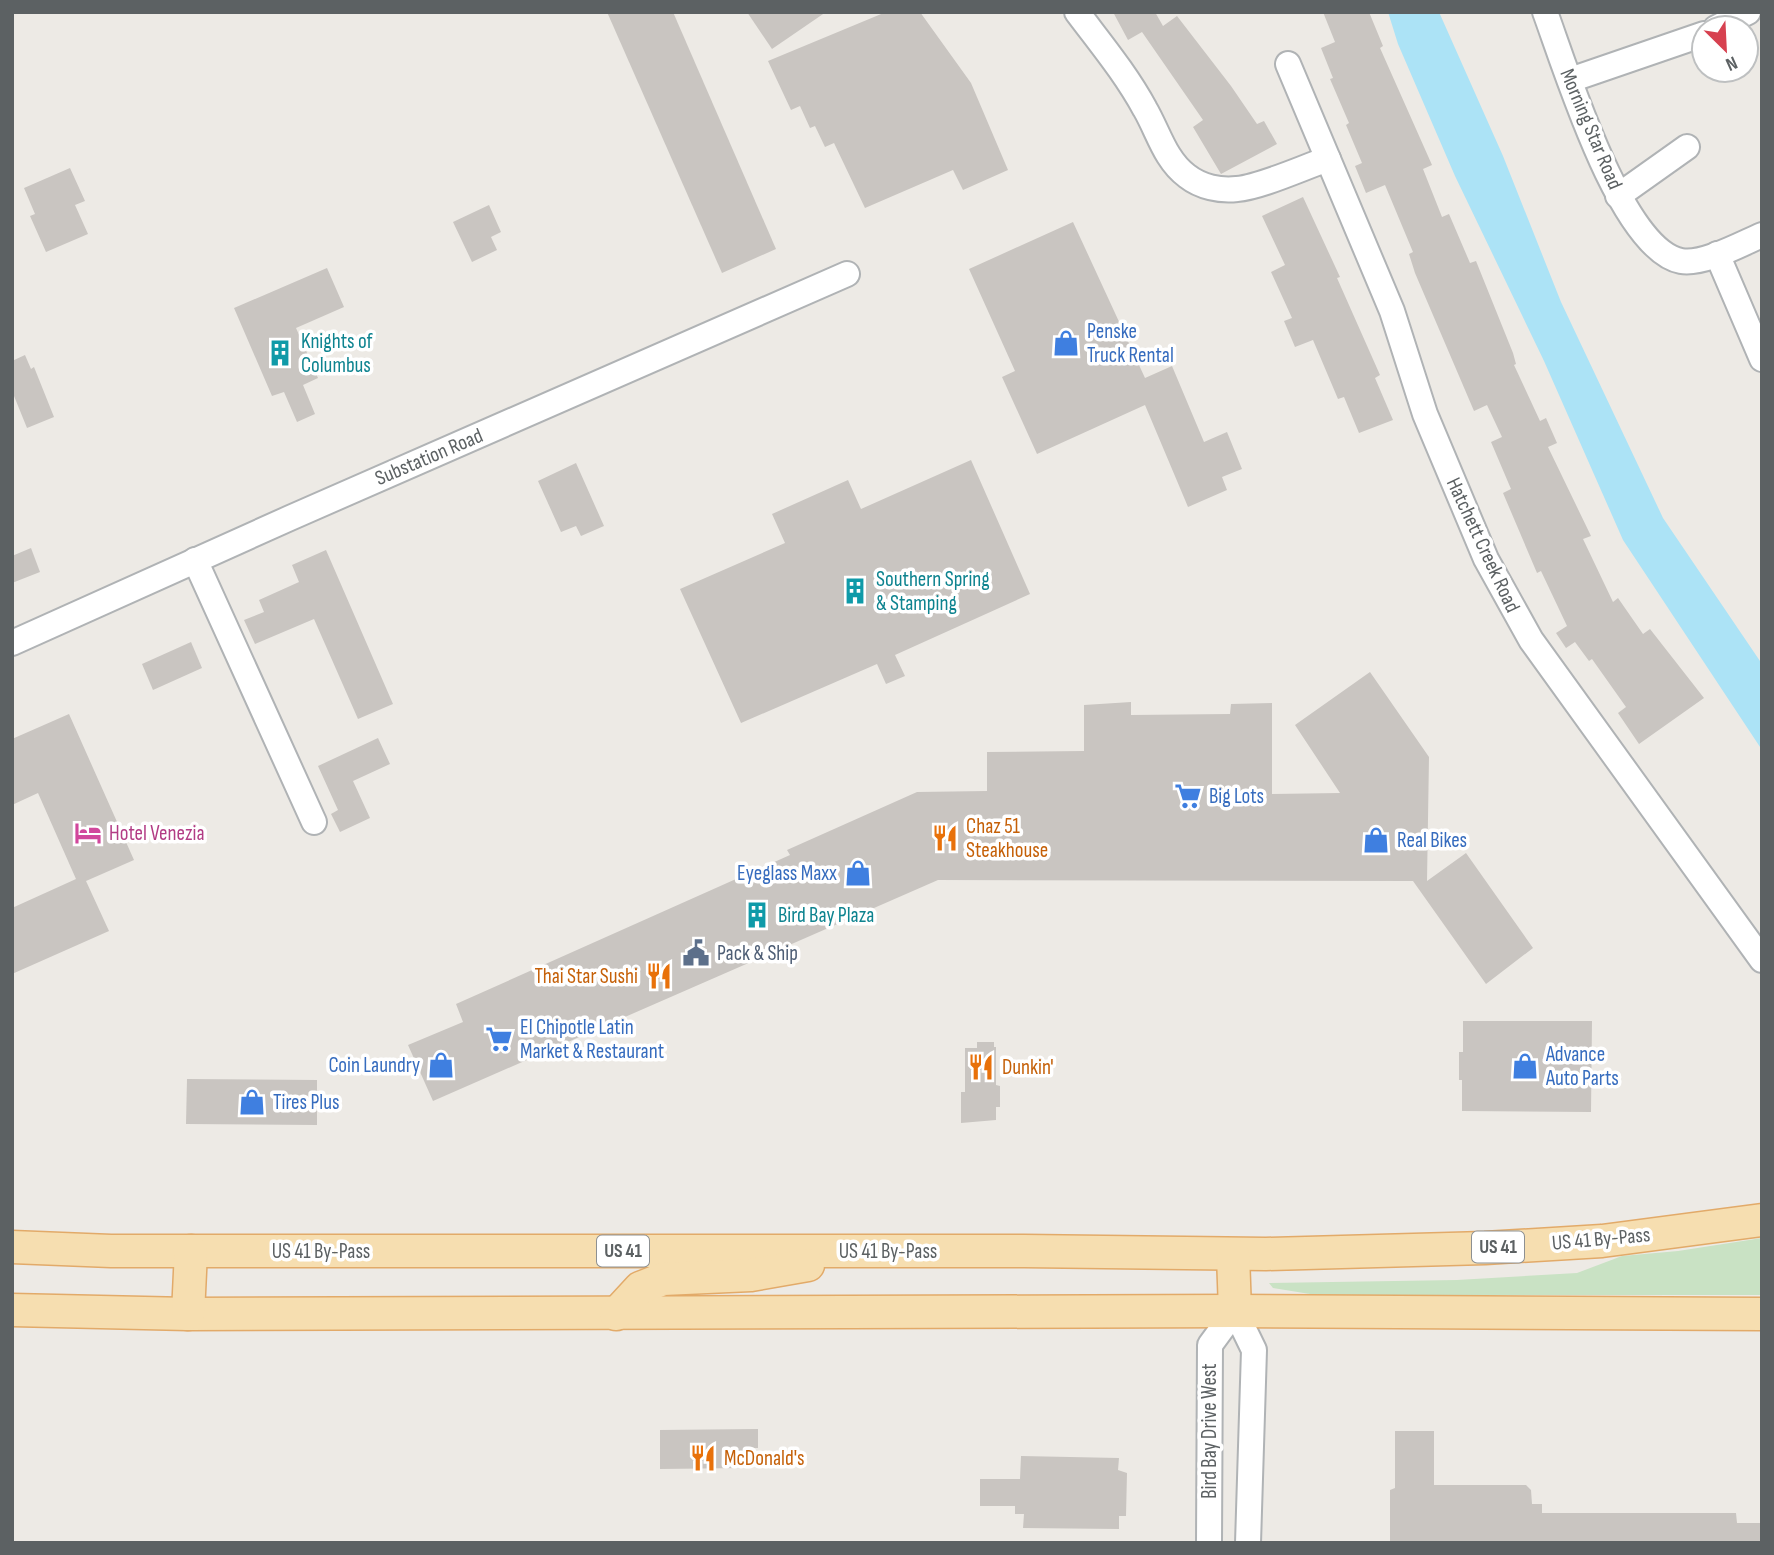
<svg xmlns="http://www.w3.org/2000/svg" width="1774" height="1555" font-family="'Sofia Sans Condensed',sans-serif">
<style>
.green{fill:#c9e2c4}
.water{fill:#ace3f6}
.building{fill:#c9c5c1}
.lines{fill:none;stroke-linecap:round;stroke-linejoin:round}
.minor-casing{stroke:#b0b3b5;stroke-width:28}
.major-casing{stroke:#e2aa69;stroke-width:35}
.minor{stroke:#fff;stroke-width:24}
.major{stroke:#f6deb0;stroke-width:32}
.labels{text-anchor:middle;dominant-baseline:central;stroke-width:7;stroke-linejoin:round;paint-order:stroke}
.shield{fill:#fff;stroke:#8d9092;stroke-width:2}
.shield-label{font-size:19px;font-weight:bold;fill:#5c6163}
.street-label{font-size:21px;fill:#5c6163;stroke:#fff}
.shop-label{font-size:21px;fill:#366cbe;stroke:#fff;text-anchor:start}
.culture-label{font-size:21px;fill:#0d838f;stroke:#fff;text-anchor:start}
.food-label{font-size:21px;fill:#c56008;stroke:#fff;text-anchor:start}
.hotel-label{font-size:21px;fill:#b23c85;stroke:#fff;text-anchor:start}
.service-label{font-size:21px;fill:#4e5e75;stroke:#fff;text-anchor:start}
</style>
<rect width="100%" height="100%" fill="#edeae5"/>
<!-- green -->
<path class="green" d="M 1762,1238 L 1762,1295 L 1316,1295 L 1273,1288 L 1269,1283 L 1457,1280 L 1577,1273 L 1622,1256 L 1678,1251 Z"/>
<!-- water -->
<path class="water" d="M 1388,12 L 1439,12 L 1503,156 L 1561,302 L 1663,518 L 1762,664 L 1762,750 L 1623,540 L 1544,361 L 1455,176 L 1398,44 Z"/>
<!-- building -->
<g class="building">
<path d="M 607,12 L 673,12 L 776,249 L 722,273 Z"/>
<path d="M 747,12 L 826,12 L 772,49 Z"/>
<path d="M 886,12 L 920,12 L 971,83 L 1008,170 L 963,190 L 953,170 L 865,208 L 834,143 L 825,147 L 815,126 L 810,128 L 800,106 L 791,110 L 768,61 Z"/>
<path d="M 1113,12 L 1155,12 L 1163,26 L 1177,16 L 1231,86 L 1257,124 L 1264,121 L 1277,144 L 1221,174 L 1193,127 L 1203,120 L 1142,32 L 1128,40 Z"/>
<path d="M 1323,12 L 1369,12 L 1383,46 L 1380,48 L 1432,165 L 1423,169 L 1442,217 L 1449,214 L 1470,263 L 1476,261 L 1513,353 L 1516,364 L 1514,365 L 1540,421 L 1546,418 L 1557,443 L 1548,447 L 1591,536 L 1583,539 L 1613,602 L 1618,598 L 1643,634 L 1650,629 L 1704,698 L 1639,744 L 1618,713 L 1626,707 L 1592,659 L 1589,661 L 1575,642 L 1566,648 L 1556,633 L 1567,626 L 1541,571 L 1537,573 L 1503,493 L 1511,489 L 1491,442 L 1502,437 L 1487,405 L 1474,411 L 1415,273 L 1409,254 L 1413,252 L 1385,185 L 1366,193 L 1355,166 L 1362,163 L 1346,125 L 1349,123 L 1330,79 L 1333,78 L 1321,48 L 1335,42 Z"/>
<path d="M 70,168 L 85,201 L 75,205 L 88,234 L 46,252 L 30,216 L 35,214 L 24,188 Z"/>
<path d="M 1303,197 L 1340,277 L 1337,278 L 1380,375 L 1375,378 L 1393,420 L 1359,433 L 1344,397 L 1338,399 L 1313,340 L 1295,347 L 1284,321 L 1292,318 L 1271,272 L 1285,265 L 1262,216 Z"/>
<path d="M 489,205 L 501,232 L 491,237 L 497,250 L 472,262 L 453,222 Z"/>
<path d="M 1073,222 L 1145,378 L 1172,366 L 1204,442 L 1227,432 L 1242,469 L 1222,477 L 1227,490 L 1188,507 L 1145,405 L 1037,454 L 1002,377 L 1015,371 L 969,269 Z"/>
<path d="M 327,268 L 344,307 L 296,328 L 318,378 L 303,385 L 315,414 L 297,422 L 284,392 L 272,396 L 234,308 Z"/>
<path d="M 25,355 L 31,369 L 34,367 L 54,417 L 27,428 L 12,391 L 12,361 Z"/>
<path d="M 971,460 L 1030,594 L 895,655 L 905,676 L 886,684 L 877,664 L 741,723 L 680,589 L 785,543 L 772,514 L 848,480 L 861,509 Z"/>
<path d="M 576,463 L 604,526 L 581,536 L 576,526 L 561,532 L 538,481 Z"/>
<path d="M 31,548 L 40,572 L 12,583 L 12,556 Z"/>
<path d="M 326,550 L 393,704 L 358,719 L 314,619 L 255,644 L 244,620 L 264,612 L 259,600 L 299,582 L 292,565 Z"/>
<path d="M 191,642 L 202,668 L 153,690 L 142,664 Z"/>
<path d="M 1370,672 L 1429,757 L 1427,881 L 1466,853 L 1533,948 L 1486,984 L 1413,881 L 938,880 L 433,1101 L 408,1045 L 463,1022 L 456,1004 L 790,855 L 787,850 L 917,792 L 987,791 L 987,752 L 1084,751 L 1084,705 L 1131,702 L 1131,715 L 1230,714 L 1231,704 L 1272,703 L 1272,794 L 1340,793 L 1295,725 Z"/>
<path d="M 69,714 L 134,860 L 86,881 L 109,931 L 12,974 L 12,908 L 76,879 L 38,793 L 12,805 L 12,739 Z"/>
<path d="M 378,738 L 390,764 L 353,781 L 370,818 L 340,832 L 331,814 L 338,810 L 318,766 Z"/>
<path d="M 1463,1021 L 1592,1021 L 1591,1112 L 1462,1111 L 1462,1080 L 1459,1080 L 1459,1052 L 1463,1052 Z"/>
<path d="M 977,1042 L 994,1042 L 994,1047 L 996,1047 L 996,1085 L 1000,1086 L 1000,1107 L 996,1107 L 996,1120 L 961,1123 L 961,1092 L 965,1092 L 965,1048 L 977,1048 Z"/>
<path d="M 187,1079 L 317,1080 L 317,1125 L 186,1124 Z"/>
<path d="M 758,1429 L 758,1448 L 745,1448 L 745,1468 L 660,1469 L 660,1430 Z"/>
<path d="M 1395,1431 L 1434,1431 L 1434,1485 L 1526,1485 L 1531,1490 L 1532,1504 L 1542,1504 L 1542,1513 L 1736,1513 L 1737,1523 L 1762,1523 L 1762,1543 L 1390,1543 L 1390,1490 L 1395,1488 Z"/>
<path d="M 1021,1456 L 1119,1458 L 1118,1470 L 1127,1473 L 1126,1516 L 1119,1516 L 1119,1529 L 1023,1528 L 1024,1514 L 1015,1514 L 1015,1506 L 980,1506 L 980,1479 L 1020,1479 Z"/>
</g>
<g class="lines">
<!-- minor casing -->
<g class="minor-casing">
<g id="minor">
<path d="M 1077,12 C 1101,44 1126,74 1145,109 C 1158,131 1165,160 1187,176 C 1201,187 1220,191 1237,189 C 1261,187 1304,167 1328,159"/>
<path d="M 1545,12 C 1565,66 1621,250 1681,261 C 1703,265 1741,244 1762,235"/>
<path d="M 1716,28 L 1748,12"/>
<path d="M 1288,64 L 1392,311 L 1425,414 L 1486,559 L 1531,640 L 1762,960"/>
<path d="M 1570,80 L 1704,34"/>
<path d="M 1618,196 L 1687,147"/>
<path d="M 1717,254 L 1762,359"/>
<path d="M 195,560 L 314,822"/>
<path d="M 12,643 L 290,518 L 847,274"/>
<path d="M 1209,1543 L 1210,1345 L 1235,1311 L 1254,1350 L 1248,1543"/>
</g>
</g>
<!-- major casing -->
<g class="major-casing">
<g id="major">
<path d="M 12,1247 L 111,1251 L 1024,1251 L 1266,1254 L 1485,1248 L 1602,1241 L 1762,1220"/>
<path d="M 1233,1255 L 1235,1311"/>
<path d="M 12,1310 L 188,1314 L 1235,1311 L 1762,1314"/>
<path d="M 188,1314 L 191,1251"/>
<path d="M 616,1314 L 640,1288 L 663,1279 L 751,1275 L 808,1265"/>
</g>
</g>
<!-- minor -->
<use href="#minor" class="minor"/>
<!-- major -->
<use href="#major" class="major"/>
</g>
<!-- icons -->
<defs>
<g id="shop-bare" transform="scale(2.1)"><path d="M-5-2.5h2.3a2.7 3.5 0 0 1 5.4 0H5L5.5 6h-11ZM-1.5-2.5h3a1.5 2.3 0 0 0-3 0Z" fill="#3f7fe0" stroke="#fff" stroke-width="2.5" paint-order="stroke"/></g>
<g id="building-bare" transform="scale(2.1)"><path d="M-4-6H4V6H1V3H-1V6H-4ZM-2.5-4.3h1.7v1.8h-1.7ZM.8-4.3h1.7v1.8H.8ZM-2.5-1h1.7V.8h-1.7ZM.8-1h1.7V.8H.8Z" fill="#0f9aa8" stroke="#fff" stroke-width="2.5" paint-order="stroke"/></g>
<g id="supermarket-bare" transform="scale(2.1)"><path d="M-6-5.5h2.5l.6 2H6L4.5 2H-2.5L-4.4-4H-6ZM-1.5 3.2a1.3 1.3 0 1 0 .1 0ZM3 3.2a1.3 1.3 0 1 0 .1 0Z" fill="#3f7fe0" stroke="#fff" stroke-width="2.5" paint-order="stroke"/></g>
<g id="hotel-bare" transform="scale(2.1)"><path d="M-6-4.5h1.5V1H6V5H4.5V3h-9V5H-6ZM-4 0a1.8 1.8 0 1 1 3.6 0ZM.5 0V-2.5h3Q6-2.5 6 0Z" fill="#d1479c" stroke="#fff" stroke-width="2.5" paint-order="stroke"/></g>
<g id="restaurant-bare" transform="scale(2.1)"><path d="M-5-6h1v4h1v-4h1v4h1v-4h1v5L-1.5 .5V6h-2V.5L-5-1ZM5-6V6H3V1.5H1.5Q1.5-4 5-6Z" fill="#e8710a" stroke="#fff" stroke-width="2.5" paint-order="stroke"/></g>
<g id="civic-bare" transform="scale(2.1)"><path d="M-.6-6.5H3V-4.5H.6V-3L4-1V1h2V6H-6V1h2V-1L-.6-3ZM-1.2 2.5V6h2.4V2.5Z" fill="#5c6f8a" stroke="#fff" stroke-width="2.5" paint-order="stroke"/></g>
</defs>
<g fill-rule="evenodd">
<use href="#shop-bare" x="1066" y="343"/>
<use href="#building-bare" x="280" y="353"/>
<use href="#building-bare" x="855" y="591"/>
<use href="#supermarket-bare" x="1188" y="796"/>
<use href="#hotel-bare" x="88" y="833"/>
<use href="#restaurant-bare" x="945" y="838"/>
<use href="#shop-bare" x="1376" y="840"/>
<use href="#shop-bare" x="858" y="873"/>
<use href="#building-bare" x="757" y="915"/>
<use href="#civic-bare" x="696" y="953"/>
<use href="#restaurant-bare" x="659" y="976"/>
<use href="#supermarket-bare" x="499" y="1039"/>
<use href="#shop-bare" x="441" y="1065"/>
<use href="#shop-bare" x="1525" y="1066"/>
<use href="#restaurant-bare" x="981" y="1067"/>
<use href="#shop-bare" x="252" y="1102"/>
<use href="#restaurant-bare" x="703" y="1458"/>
</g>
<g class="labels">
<!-- shield labels -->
<g class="shield">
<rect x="1472" y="1231.5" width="52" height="31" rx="5"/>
<rect x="597" y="1235.5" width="52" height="31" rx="5"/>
</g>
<g class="shield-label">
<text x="1498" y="1247">US 41</text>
<text x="623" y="1251">US 41</text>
</g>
<!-- street labels -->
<g class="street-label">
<text transform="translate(1591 129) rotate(67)">Morning Star Road</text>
<text transform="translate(429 457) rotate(-23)">Substation Road</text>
<text transform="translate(1483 545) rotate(65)">Hatchett Creek Road</text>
<text transform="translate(1601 1239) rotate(-5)">US 41 By-Pass</text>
<text x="321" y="1251">US 41 By-Pass</text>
<text x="888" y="1251">US 41 By-Pass</text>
<text transform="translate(1209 1431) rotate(-90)">Bird Bay Drive West</text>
</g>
<!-- shop labels -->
<g class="shop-label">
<text x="1087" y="331">Penske<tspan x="1087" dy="24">Truck Rental</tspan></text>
<text x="1209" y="796">Big Lots</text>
<text x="1397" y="840">Real Bikes</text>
<text x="837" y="873" text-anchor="end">Eyeglass Maxx</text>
<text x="520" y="1027">El Chipotle Latin<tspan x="520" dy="24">Market &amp; Restaurant</tspan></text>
<text x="1546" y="1054">Advance<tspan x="1546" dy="24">Auto Parts</tspan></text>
<text x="420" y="1065" text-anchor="end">Coin Laundry</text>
<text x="273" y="1102">Tires Plus</text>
</g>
<!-- culture labels -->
<g class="culture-label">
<text x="301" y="341">Knights of<tspan x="301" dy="24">Columbus</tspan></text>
<text x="876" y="579">Southern Spring<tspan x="876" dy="24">&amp; Stamping</tspan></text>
<text x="778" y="915">Bird Bay Plaza</text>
</g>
<!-- food labels -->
<g class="food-label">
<text x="966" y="826">Chaz 51<tspan x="966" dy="24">Steakhouse</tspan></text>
<text x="638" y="976" text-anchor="end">Thai Star Sushi</text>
<text x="1002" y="1067">Dunkin'</text>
<text x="724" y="1458">McDonald's</text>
</g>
<!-- hotel labels -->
<g class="hotel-label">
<text x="109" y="833">Hotel Venezia</text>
</g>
<!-- service labels -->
<g class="service-label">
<text x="717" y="953">Pack &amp; Ship</text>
</g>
</g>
<!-- border -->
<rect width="1774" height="1555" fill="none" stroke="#5c6163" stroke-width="28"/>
<!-- north arrow -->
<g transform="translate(1725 49) rotate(156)"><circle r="33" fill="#ffffff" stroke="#bec0c1" stroke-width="2"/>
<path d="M0-5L12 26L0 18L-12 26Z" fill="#d74150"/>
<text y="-10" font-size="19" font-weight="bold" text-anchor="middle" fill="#5c6163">N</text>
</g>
</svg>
